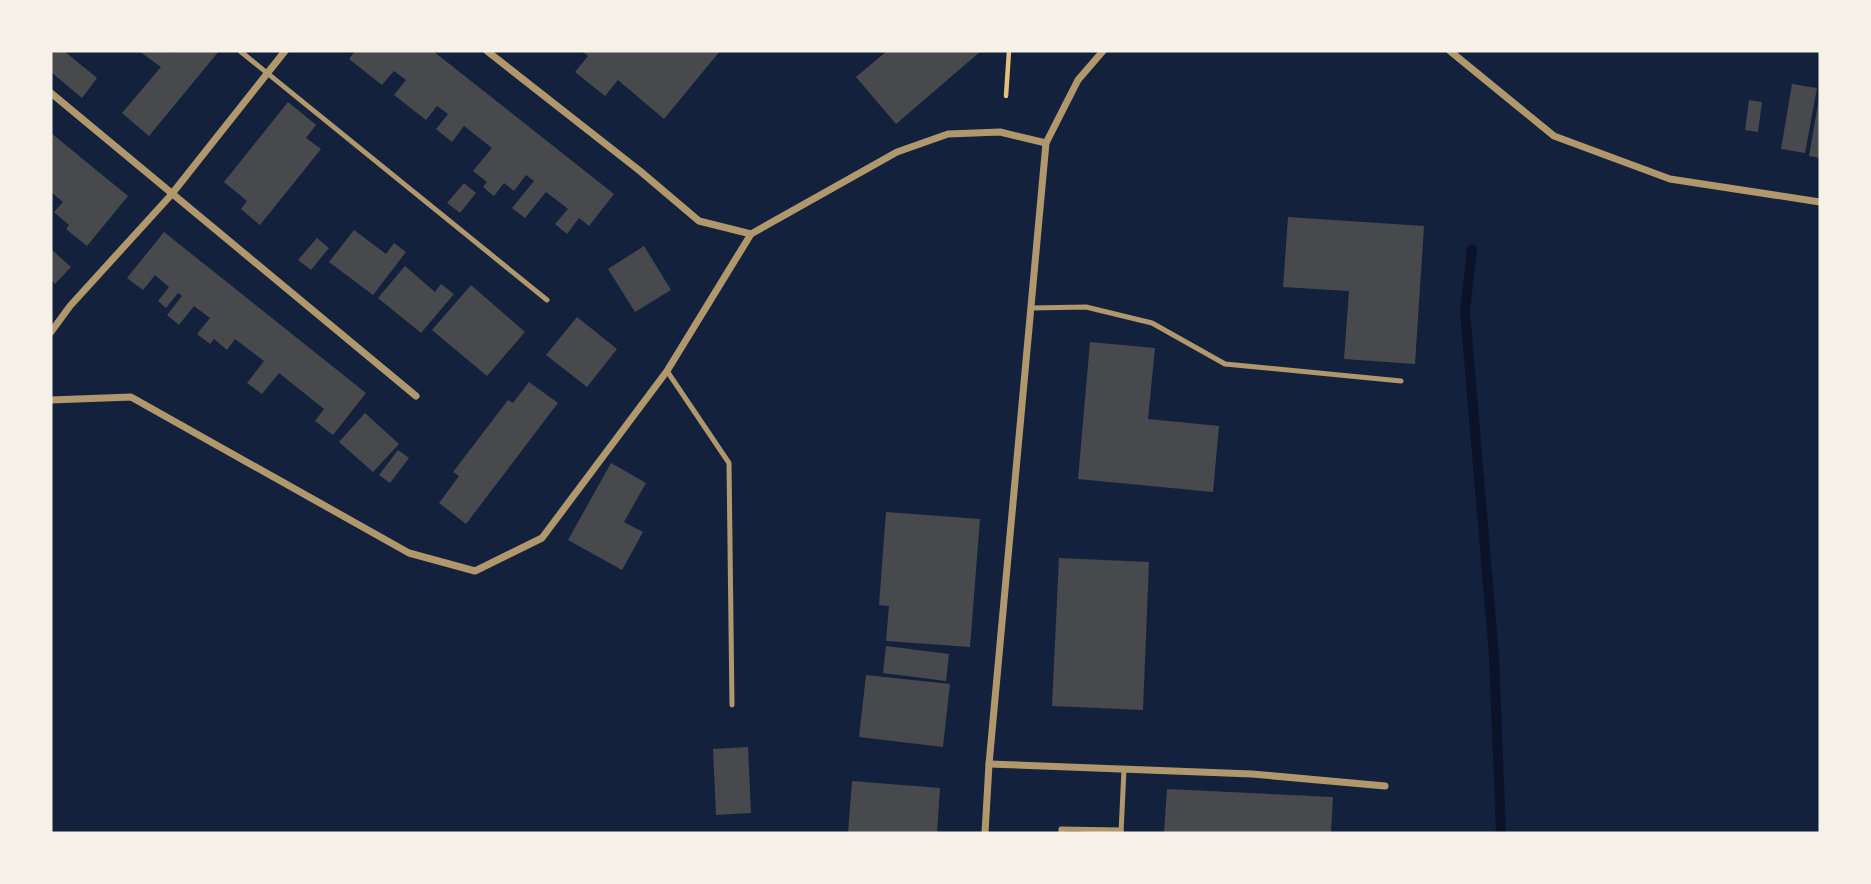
<svg xmlns="http://www.w3.org/2000/svg" width="1871" height="884" font-family="Inter,sans-serif">
<style>
.lines{fill:none;stroke-linecap:round;stroke-linejoin:round}
.stream{stroke:#0b132b;stroke-width:10}
.building{fill:#48494c}
.path{stroke:#e5c07b;stroke-width:4.5}
.service{stroke:#b1986c;stroke-width:5}
.minor{stroke:#b1986c;stroke-width:7}
</style>
<rect width="100%" height="100%" fill="#14213d"/>
<g class="lines">
<!-- stream -->
<path class="stream" d="M 1472,249 L 1465,311 L 1494,656 L 1501,833"/>
</g>
<!-- building -->
<g class="building">
<path d="M 51,51 L 64,51 L 97,78 L 82,98 L 51,72 Z"/>
<path d="M 139,51 L 168,51 L 171,53 L 173,51 L 219,51 L 149,136 L 122,113 L 161,67 Z"/>
<path d="M 355,51 L 433,51 L 614,194 L 589,226 L 579,218 L 567,234 L 555,224 L 568,209 L 546,192 L 525,218 L 512,208 L 534,181 L 526,175 L 514,191 L 504,183 L 494,196 L 483,187 L 487,182 L 473,171 L 492,148 L 464,126 L 452,142 L 436,129 L 448,114 L 437,106 L 426,120 L 394,95 L 406,80 L 394,71 L 382,85 L 349,59 Z"/>
<path d="M 582,51 L 720,51 L 664,119 L 618,80 L 605,96 L 575,72 L 588,56 Z"/>
<path d="M 887,51 L 981,51 L 896,124 L 856,77 Z"/>
<path d="M 1792,84 L 1817,88 L 1805,153 L 1781,149 Z"/>
<path d="M 1819,98 L 1820,98 L 1820,158 L 1809,156 Z"/>
<path d="M 1749,100 L 1762,102 L 1758,132 L 1745,130 Z"/>
<path d="M 288,102 L 316,125 L 306,138 L 321,149 L 260,225 L 241,209 L 247,201 L 224,182 Z"/>
<path d="M 51,133 L 128,196 L 87,246 L 66,229 L 69,225 L 54,212 L 63,202 L 51,192 Z"/>
<path d="M 464,183 L 476,193 L 460,213 L 447,203 Z"/>
<path d="M 1288,217 L 1424,226 L 1415,364 L 1344,359 L 1349,291 L 1283,287 Z"/>
<path d="M 354,230 L 386,254 L 394,243 L 406,252 L 373,295 L 329,262 Z"/>
<path d="M 164,232 L 366,393 L 333,435 L 315,421 L 324,409 L 279,373 L 262,394 L 247,383 L 264,361 L 235,339 L 227,350 L 214,339 L 210,344 L 197,334 L 210,318 L 194,306 L 179,325 L 167,315 L 182,296 L 178,293 L 166,308 L 158,301 L 169,287 L 155,275 L 143,290 L 127,278 Z"/>
<path d="M 317,238 L 329,248 L 311,270 L 298,260 Z"/>
<path d="M 644,246 L 671,290 L 635,312 L 608,269 Z"/>
<path d="M 51,249 L 71,267 L 55,284 L 51,280 Z"/>
<path d="M 405,266 L 435,292 L 441,284 L 454,294 L 421,333 L 378,298 Z"/>
<path d="M 471,285 L 525,332 L 487,376 L 432,330 Z"/>
<path d="M 577,317 L 617,349 L 587,387 L 546,355 Z"/>
<path d="M 1090,342 L 1155,348 L 1148,419 L 1219,426 L 1213,492 L 1078,479 Z"/>
<path d="M 529,382 L 558,403 L 466,524 L 439,503 L 459,476 L 453,472 L 508,400 L 513,403 Z"/>
<path d="M 365,413 L 399,444 L 373,472 L 339,442 Z"/>
<path d="M 398,450 L 409,458 L 390,483 L 379,475 Z"/>
<path d="M 611,463 L 646,483 L 624,522 L 643,532 L 622,570 L 568,540 Z"/>
<path d="M 886,512 L 980,519 L 970,647 L 886,641 L 889,606 L 879,605 Z"/>
<path d="M 1059,558 L 1149,562 L 1143,710 L 1052,706 Z"/>
<path d="M 886,646 L 949,654 L 946,681 L 883,673 Z"/>
<path d="M 866,675 L 950,684 L 943,747 L 859,737 Z"/>
<path d="M 748,747 L 751,813 L 716,815 L 713,749 Z"/>
<path d="M 852,781 L 940,788 L 937,833 L 848,833 Z"/>
<path d="M 1167,789 L 1333,797 L 1331,833 L 1164,833 Z"/>
</g>
<g class="lines">
<!-- path -->
<path class="path" d="M 1006,96 L 1009,51"/>
<!-- service -->
<g class="service">
<path d="M 240,51 L 547,300"/>
<path d="M 1031,308 L 1086,307 L 1152,323 L 1225,364 L 1401,381"/>
<path d="M 667,371 L 729,463 L 732,705"/>
<path d="M 1061,833 L 1061,829 L 1121,830"/>
<path d="M 1121,833 L 1124,769"/>
</g>
<!-- minor -->
<g class="minor">
<path d="M 487,51 L 640,171 L 699,221 L 751,234"/>
<path d="M 1450,51 L 1554,136 L 1670,179 L 1820,202"/>
<path d="M 51,93 L 416,396"/>
<path d="M 51,332 L 70,306 L 171,195 L 285,51"/>
<path d="M 51,400 L 131,397 L 409,553 L 475,571 L 542,538 L 667,371 L 751,234 L 897,152 L 948,134 L 1000,132 L 1046,143"/>
<path d="M 989,764 L 1252,774 L 1385,786"/>
<path d="M 985,833 L 989,764 L 1046,143 L 1078,80 L 1103,51"/>
</g>
</g>
<!-- border -->
<rect width="1871" height="884" fill="none" stroke="#f6f1e7" stroke-width="105"/>
</svg>
